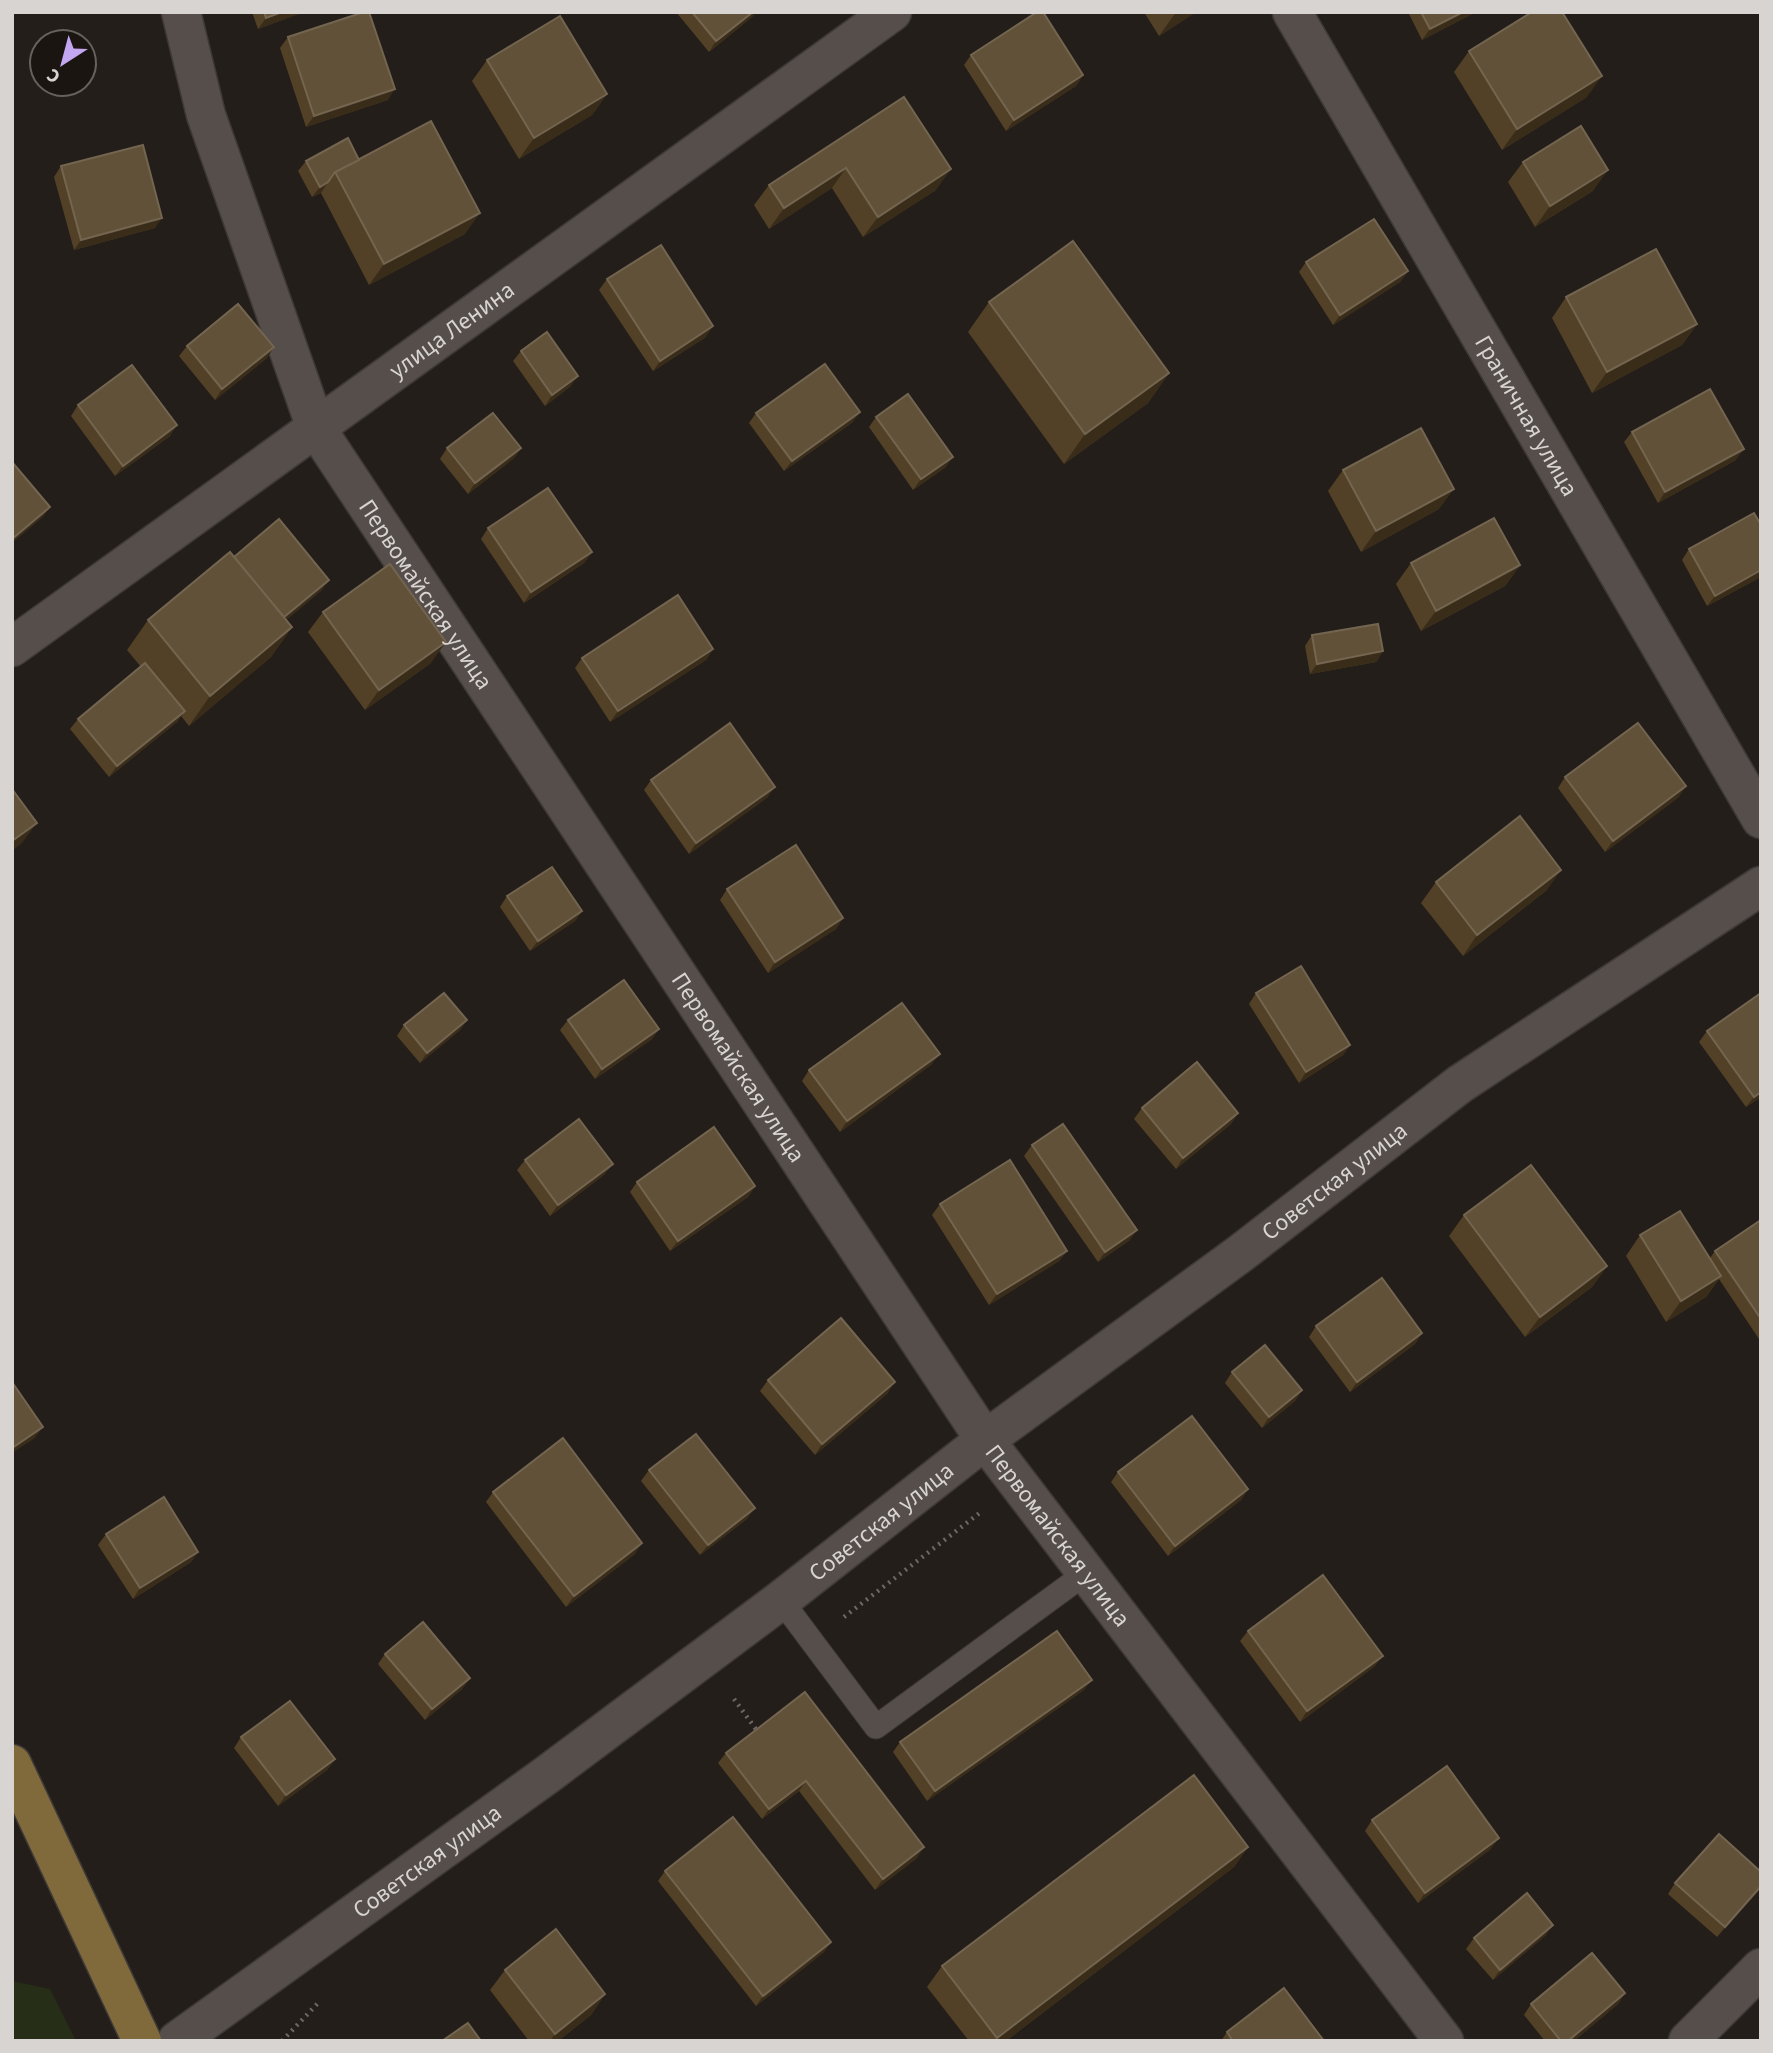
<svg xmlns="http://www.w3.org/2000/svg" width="1773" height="2053" font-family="'Source Sans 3',sans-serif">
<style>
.green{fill:#262e18}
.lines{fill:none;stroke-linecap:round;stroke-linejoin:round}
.service-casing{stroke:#3e3937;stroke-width:25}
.minor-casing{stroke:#3e3937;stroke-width:41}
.primary-casing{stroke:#3e3937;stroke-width:41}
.path{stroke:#6d6865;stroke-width:4.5;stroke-dasharray:2 5;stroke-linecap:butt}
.service{stroke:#554e4a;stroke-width:23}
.minor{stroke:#554e4a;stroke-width:38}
.primary{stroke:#806a3b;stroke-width:38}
.wall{fill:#524126}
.shaded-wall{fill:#392c19}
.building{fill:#605138;stroke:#736550;stroke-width:2}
.labels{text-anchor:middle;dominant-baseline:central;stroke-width:5;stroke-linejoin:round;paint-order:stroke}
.street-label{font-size:24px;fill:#d8d4d1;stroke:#1a1511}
</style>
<rect width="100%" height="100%" fill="#231e1a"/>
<!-- green -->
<path class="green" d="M 12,1981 L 50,1989 L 76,2041 L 12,2041 Z"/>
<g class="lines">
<!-- service casing -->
<g class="service-casing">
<path id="service" d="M 781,1600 L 876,1727 L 1086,1573"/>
</g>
<!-- minor casing -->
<g class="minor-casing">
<g id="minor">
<path id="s1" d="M 181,12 L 206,115 L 316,428 L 985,1440 L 1444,2041"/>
<path id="s2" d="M 1292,12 L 1761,819"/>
<path id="s3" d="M 12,647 L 892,12"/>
<path id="s4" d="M 177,2041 L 548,1774 L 781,1600 L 985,1440 L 1241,1253 L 1460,1084 L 1761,886"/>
<path d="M 1688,2041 L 1761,1968"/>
</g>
</g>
<!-- primary casing -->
<g class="primary-casing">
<path id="primary" d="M 12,1764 L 142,2041"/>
</g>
<!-- path -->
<g class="path">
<path d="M 844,1617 L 981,1512"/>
<path d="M 734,1699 L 758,1732"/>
<path d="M 282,2041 L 320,2001"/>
</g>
<!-- service -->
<use href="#service" class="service"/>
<!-- minor -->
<use href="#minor" class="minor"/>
<!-- primary -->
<use href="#primary" class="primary"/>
</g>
<!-- wall -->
<g class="wall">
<path d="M 252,12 L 304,12 L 258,29 Z"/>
<path d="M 676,12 L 756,12 L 752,17 L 709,52 Z"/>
<path d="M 1144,12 L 1196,12 L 1159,36 Z"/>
<path d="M 1408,12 L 1476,12 L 1422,40 Z"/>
<path d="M 288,37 L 388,100 L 306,127 L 280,48 Z"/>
<path d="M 1469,51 L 1587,97 L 1502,150 L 1454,72 Z"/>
<path d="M 971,55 L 1083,75 L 1076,86 L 1006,131 L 964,65 Z"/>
<path d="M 487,60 L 607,94 L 592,115 L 519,159 L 472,81 Z"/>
<path d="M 904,97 L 936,190 L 863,237 L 832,188 L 769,229 L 754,205 L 769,185 Z"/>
<path d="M 359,160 L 465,234 L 369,285 L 321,193 L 312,197 L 298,171 L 306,161 Z"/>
<path d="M 1523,162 L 1593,191 L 1535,227 L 1508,182 Z"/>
<path d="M 61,166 L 155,228 L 74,250 L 54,177 Z"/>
<path d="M 1306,262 L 1408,271 L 1400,282 L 1333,325 L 1299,272 Z"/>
<path d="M 607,279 L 706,337 L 653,371 L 599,290 Z"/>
<path d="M 1566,297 L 1697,324 L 1682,345 L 1592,393 L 1552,318 Z"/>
<path d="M 989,302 L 1169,373 L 1148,403 L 1064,464 L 968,332 Z"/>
<path d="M 187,346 L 267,358 L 215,400 L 179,356 Z"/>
<path d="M 521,351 L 571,386 L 545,406 L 513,361 Z"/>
<path d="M 78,405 L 170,436 L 115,476 L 71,416 Z"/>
<path d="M 756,413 L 853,422 L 784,471 L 749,423 Z"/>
<path d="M 876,417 L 946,467 L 913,490 L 869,427 Z"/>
<path d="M 1632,432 L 1736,460 L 1658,503 L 1624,442 Z"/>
<path d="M 447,448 L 521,448 L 514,458 L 468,494 L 440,459 Z"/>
<path d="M 1343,470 L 1439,509 L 1361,552 L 1328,491 Z"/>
<path d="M 488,528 L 592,552 L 584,563 L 524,603 L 481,539 Z"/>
<path d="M 1689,549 L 1761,577 L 1707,606 L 1682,560 Z"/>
<path d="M 234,557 L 322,590 L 286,620 L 292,627 L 271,657 L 189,726 L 181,716 L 177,722 L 109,777 L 70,729 L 78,719 L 141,667 L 127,650 L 148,620 Z"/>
<path d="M 1411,563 L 1520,565 L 1505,586 L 1421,631 L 1396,584 Z"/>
<path d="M 323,612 L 431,663 L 365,710 L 308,632 Z"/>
<path d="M 1312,635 L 1383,651 L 1376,662 L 1310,674 L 1305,646 Z"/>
<path d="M 713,649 L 706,660 L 610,722 L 575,668 L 582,658 Z"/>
<path d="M 1565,777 L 1679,797 L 1605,852 L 1558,788 Z"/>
<path d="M 651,780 L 768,797 L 689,854 L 644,790 Z"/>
<path d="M 1436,882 L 1547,890 L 1463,956 L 1421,903 Z"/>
<path d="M 727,889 L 843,918 L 836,929 L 768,973 L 720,900 Z"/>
<path d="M 507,896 L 582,911 L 575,921 L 530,951 L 500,907 Z"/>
<path d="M 1256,993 L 1350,1045 L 1343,1055 L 1299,1083 L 1249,1004 Z"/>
<path d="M 467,1020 L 460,1030 L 420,1063 L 397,1036 L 404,1025 Z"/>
<path d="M 568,1020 L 659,1029 L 652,1039 L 595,1079 L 560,1030 Z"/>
<path d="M 1707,1031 L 1761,1097 L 1746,1107 L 1699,1042 Z"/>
<path d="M 932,1064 L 840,1132 L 802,1081 L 809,1070 Z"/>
<path d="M 1142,1108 L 1238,1113 L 1231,1124 L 1176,1169 L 1134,1119 Z"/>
<path d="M 1032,1145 L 1130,1240 L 1098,1262 L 1024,1156 Z"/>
<path d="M 525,1160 L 605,1174 L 550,1216 L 517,1170 Z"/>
<path d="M 637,1182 L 755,1186 L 748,1197 L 670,1251 L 630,1192 Z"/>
<path d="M 940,1204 L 1067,1251 L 1059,1261 L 989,1305 L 932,1215 Z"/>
<path d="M 1464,1215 L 1607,1266 L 1592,1287 L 1525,1337 L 1449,1236 Z"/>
<path d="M 1761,1220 L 1761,1338 L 1759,1339 L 1719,1279 L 1706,1297 L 1666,1322 L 1626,1256 L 1640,1235 L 1710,1258 L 1715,1251 Z"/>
<path d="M 1316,1326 L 1422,1333 L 1415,1344 L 1350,1392 L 1309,1337 Z"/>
<path d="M 1232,1372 L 1302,1390 L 1295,1401 L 1262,1428 L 1225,1383 Z"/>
<path d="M 768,1380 L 888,1393 L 815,1455 L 760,1391 Z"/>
<path d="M 649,1470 L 747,1519 L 700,1555 L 641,1481 Z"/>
<path d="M 1118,1472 L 1248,1489 L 1241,1500 L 1168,1556 L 1111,1482 Z"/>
<path d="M 493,1492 L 635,1554 L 566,1607 L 486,1502 Z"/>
<path d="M 106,1534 L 198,1552 L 191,1562 L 133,1599 L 98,1545 Z"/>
<path d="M 1248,1631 L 1375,1666 L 1300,1722 L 1240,1641 Z"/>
<path d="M 385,1654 L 470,1678 L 462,1689 L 425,1720 L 378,1664 Z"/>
<path d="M 1084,1690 L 927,1801 L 893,1752 L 900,1742 Z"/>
<path d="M 805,1692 L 917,1858 L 875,1890 L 799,1791 L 762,1819 L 718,1763 L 726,1753 Z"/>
<path d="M 241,1737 L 335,1759 L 327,1770 L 278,1806 L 234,1748 Z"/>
<path d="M 1372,1820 L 1491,1849 L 1418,1903 L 1365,1831 Z"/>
<path d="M 1248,1847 L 1234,1867 L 1006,2041 L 969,2041 L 927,1987 L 942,1966 Z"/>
<path d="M 665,1871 L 831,1942 L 824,1952 L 756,2006 L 658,1881 Z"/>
<path d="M 1675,1883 L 1761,1888 L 1717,1937 L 1668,1894 Z"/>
<path d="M 1546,1935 L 1493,1980 L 1466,1949 L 1474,1938 Z"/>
<path d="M 505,1970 L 605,1994 L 591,2015 L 558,2041 L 529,2041 L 490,1990 Z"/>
<path d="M 1625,1993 L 1618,2004 L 1574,2041 L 1545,2041 L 1524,2015 L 1531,2004 Z"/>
<path d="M 1227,2032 L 1324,2041 L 1221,2041 Z"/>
</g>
<!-- shaded-wall -->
<g class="shaded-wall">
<path d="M 282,12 L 304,12 L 258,29 L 266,18 Z"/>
<path d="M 753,12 L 756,12 L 752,17 L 709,52 L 716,41 Z"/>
<path d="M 1178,12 L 1196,12 L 1159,36 L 1174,15 Z"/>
<path d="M 1463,12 L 1476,12 L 1422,40 L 1430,29 Z"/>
<path d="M 1083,75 L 1076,86 L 1006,131 L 1014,120 Z"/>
<path d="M 1602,76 L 1587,97 L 1502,150 L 1517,129 Z"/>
<path d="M 395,89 L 388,100 L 306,127 L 314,116 Z"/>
<path d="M 607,94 L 592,115 L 519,159 L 534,138 Z"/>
<path d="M 846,168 L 832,188 L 769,229 L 784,208 Z"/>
<path d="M 951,169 L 936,190 L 863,237 L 878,217 Z"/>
<path d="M 1608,170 L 1593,191 L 1535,227 L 1550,206 Z"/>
<path d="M 328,182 L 321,193 L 312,197 L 320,187 Z"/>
<path d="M 480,213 L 465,234 L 369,285 L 384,264 Z"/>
<path d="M 162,218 L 155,228 L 74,250 L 81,240 Z"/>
<path d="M 1408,271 L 1400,282 L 1333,325 L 1340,315 Z"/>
<path d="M 1697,324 L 1682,345 L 1592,393 L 1607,372 Z"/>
<path d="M 713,326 L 706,337 L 653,371 L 660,361 Z"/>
<path d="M 274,347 L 267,358 L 215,400 L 222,389 Z"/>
<path d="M 1169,373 L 1148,403 L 1064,464 L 1085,434 Z"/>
<path d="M 578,376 L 571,386 L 545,406 L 552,395 Z"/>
<path d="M 860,412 L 853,422 L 784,471 L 792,461 Z"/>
<path d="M 177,425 L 170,436 L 115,476 L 123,466 Z"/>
<path d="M 521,448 L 514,458 L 468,494 L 475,483 Z"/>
<path d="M 1744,449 L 1736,460 L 1658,503 L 1665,492 Z"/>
<path d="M 953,457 L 946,467 L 913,490 L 921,479 Z"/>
<path d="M 1454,489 L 1439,509 L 1361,552 L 1376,531 Z"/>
<path d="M 50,507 L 43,517 L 12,543 L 12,539 Z"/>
<path d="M 592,552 L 584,563 L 524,603 L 531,592 Z"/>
<path d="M 1520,565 L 1505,586 L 1421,631 L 1436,611 Z"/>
<path d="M 1761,570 L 1761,577 L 1707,606 L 1715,596 Z"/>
<path d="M 329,580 L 322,590 L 259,643 L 266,632 Z"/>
<path d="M 292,627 L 271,657 L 189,726 L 210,696 Z"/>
<path d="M 446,642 L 431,663 L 365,710 L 379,690 Z"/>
<path d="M 713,649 L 706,660 L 610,722 L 618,711 Z"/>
<path d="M 1383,651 L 1376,662 L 1310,674 L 1317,664 Z"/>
<path d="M 185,711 L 177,722 L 109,777 L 117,766 Z"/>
<path d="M 1686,786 L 1679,797 L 1605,852 L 1613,841 Z"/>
<path d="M 775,787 L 768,797 L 689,854 L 696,843 Z"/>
<path d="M 37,823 L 22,843 L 12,851 L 12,841 Z"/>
<path d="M 1561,870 L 1547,890 L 1463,956 L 1477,935 Z"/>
<path d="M 582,911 L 575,921 L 530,951 L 538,941 Z"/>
<path d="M 843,918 L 836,929 L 768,973 L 775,962 Z"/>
<path d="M 467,1020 L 460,1030 L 420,1063 L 427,1053 Z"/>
<path d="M 659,1029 L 652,1039 L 595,1079 L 602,1069 Z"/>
<path d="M 1350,1045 L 1343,1055 L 1299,1083 L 1306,1072 Z"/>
<path d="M 940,1054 L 932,1064 L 840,1132 L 847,1121 Z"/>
<path d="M 1761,1092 L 1761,1097 L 1746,1107 L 1754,1097 Z"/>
<path d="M 1238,1113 L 1231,1124 L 1176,1169 L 1183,1158 Z"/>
<path d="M 613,1164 L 605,1174 L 550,1216 L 558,1205 Z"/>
<path d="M 755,1186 L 748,1197 L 670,1251 L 678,1241 Z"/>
<path d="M 1137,1230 L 1130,1240 L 1098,1262 L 1105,1252 Z"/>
<path d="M 1067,1251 L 1059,1261 L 989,1305 L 997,1294 Z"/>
<path d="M 1607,1266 L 1592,1287 L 1525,1337 L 1540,1317 Z"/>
<path d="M 1721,1276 L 1706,1297 L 1666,1322 L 1681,1301 Z"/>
<path d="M 1422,1333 L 1415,1344 L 1350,1392 L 1357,1382 Z"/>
<path d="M 895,1382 L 888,1393 L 815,1455 L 822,1444 Z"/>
<path d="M 1302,1390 L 1295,1401 L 1262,1428 L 1269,1417 Z"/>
<path d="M 43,1427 L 35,1438 L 12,1453 L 12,1448 Z"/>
<path d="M 1248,1489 L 1241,1500 L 1168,1556 L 1175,1546 Z"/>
<path d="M 755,1508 L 747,1519 L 700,1555 L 708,1545 Z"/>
<path d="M 642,1543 L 635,1554 L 566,1607 L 574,1596 Z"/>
<path d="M 198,1552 L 191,1562 L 133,1599 L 140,1588 Z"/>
<path d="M 1383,1656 L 1375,1666 L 1300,1722 L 1307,1711 Z"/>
<path d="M 470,1678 L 462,1689 L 425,1720 L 432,1709 Z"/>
<path d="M 1092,1680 L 1084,1690 L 927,1801 L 935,1791 Z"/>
<path d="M 335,1759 L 327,1770 L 278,1806 L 286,1795 Z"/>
<path d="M 806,1781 L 799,1791 L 762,1819 L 769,1809 Z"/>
<path d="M 1499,1838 L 1491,1849 L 1418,1903 L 1425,1893 Z"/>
<path d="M 924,1847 L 917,1858 L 875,1890 L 883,1879 Z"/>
<path d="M 1248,1847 L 1234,1867 L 1006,2041 L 995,2041 L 997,2038 Z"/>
<path d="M 1761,1886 L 1761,1888 L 1717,1937 L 1725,1927 Z"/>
<path d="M 1553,1925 L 1546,1935 L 1493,1980 L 1500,1970 Z"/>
<path d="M 831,1942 L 824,1952 L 756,2006 L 763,1996 Z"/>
<path d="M 1625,1993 L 1618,2004 L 1574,2041 L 1568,2041 Z"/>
<path d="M 605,1994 L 591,2015 L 558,2041 L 550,2041 L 555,2034 Z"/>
</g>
<!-- building -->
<g class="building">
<path d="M 264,12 L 282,12 L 266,18 Z"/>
<path d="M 364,12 L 369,12 L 395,89 L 314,116 L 288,37 Z"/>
<path d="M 692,12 L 753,12 L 716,41 Z"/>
<path d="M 1037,12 L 1043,12 L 1083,75 L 1014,120 L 971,55 Z"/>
<path d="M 1421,12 L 1463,12 L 1430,29 Z"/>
<path d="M 1532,12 L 1562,12 L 1602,76 L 1517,129 L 1469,51 Z"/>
<path d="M 560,16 L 607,94 L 534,138 L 487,60 Z"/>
<path d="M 904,97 L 951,169 L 878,217 L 846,168 L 784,208 L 769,185 Z"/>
<path d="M 431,121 L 480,213 L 384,264 L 335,172 Z"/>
<path d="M 1581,126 L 1608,170 L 1550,206 L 1523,162 Z"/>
<path d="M 348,138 L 359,160 L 335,172 L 328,182 L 320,187 L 306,161 Z"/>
<path d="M 143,145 L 162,218 L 81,240 L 61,166 Z"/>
<path d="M 1374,219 L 1408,271 L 1340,315 L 1306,262 Z"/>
<path d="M 1073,241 L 1169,373 L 1085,434 L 989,302 Z"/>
<path d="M 661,245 L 713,326 L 660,361 L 607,279 Z"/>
<path d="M 1656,249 L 1697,324 L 1607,372 L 1566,297 Z"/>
<path d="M 238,304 L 274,347 L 222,389 L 187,346 Z"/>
<path d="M 547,332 L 578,376 L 552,395 L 521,351 Z"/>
<path d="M 825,364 L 860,412 L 792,461 L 756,413 Z"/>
<path d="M 132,365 L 177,425 L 123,466 L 78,405 Z"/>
<path d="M 1710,389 L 1744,449 L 1665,492 L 1632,432 Z"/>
<path d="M 908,394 L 953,457 L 921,479 L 876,417 Z"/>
<path d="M 493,413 L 521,448 L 475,483 L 447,448 Z"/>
<path d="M 1421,428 L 1454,489 L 1376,531 L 1343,470 Z"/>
<path d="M 12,462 L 50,507 L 12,539 Z"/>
<path d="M 548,488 L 592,552 L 531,592 L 488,528 Z"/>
<path d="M 1754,513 L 1761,525 L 1761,570 L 1715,596 L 1689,549 Z"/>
<path d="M 1494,518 L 1520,565 L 1436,611 L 1411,563 Z"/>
<path d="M 279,519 L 329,580 L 284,617 L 234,557 Z"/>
<path d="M 230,552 L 292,627 L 210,696 L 148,620 Z"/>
<path d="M 390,564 L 446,642 L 379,690 L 323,612 Z"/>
<path d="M 678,595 L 713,649 L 618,711 L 582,658 Z"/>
<path d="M 1378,624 L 1383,651 L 1317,664 L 1312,635 Z"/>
<path d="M 145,663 L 185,711 L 117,766 L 78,719 Z"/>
<path d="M 730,723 L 775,787 L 696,843 L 651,780 Z"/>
<path d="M 1638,723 L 1686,786 L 1613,841 L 1565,777 Z"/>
<path d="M 12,789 L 37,823 L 12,841 Z"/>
<path d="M 1520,816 L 1561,870 L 1477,935 L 1436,882 Z"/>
<path d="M 796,845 L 843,918 L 775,962 L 727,889 Z"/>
<path d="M 552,867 L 582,911 L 538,941 L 507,896 Z"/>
<path d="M 1301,966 L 1350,1045 L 1306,1072 L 1256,993 Z"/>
<path d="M 624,980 L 659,1029 L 602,1069 L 568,1020 Z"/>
<path d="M 444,993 L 467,1020 L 427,1053 L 404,1025 Z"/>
<path d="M 1761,993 L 1761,1092 L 1754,1097 L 1707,1031 Z"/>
<path d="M 902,1003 L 940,1054 L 847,1121 L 809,1070 Z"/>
<path d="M 1197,1062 L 1238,1113 L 1183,1158 L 1142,1108 Z"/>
<path d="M 579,1119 L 613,1164 L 558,1205 L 525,1160 Z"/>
<path d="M 1063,1124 L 1137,1230 L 1105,1252 L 1032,1145 Z"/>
<path d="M 714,1127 L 755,1186 L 678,1241 L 637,1182 Z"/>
<path d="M 1010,1160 L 1067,1251 L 997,1294 L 940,1204 Z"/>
<path d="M 1531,1165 L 1607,1266 L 1540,1317 L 1464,1215 Z"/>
<path d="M 1680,1211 L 1721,1276 L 1681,1301 L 1640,1235 Z"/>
<path d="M 1761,1220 L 1761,1319 L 1715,1251 Z"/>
<path d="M 1382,1278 L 1422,1333 L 1357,1382 L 1316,1326 Z"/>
<path d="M 841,1318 L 895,1382 L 822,1444 L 768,1380 Z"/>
<path d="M 1265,1345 L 1302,1390 L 1269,1417 L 1232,1372 Z"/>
<path d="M 12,1382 L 43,1427 L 12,1448 Z"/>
<path d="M 1192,1416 L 1248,1489 L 1175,1546 L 1118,1472 Z"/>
<path d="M 696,1434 L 755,1508 L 708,1545 L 649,1470 Z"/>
<path d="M 563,1438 L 642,1543 L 574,1596 L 493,1492 Z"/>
<path d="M 164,1497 L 198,1552 L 140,1588 L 106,1534 Z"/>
<path d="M 1323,1575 L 1383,1656 L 1307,1711 L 1248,1631 Z"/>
<path d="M 423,1622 L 470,1678 L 432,1709 L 385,1654 Z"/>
<path d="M 1057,1631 L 1092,1680 L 935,1791 L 900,1742 Z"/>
<path d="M 805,1692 L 924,1847 L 883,1879 L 806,1781 L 769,1809 L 726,1753 Z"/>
<path d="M 290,1701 L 335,1759 L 286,1795 L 241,1737 Z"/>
<path d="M 1447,1766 L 1499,1838 L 1425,1893 L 1372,1820 Z"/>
<path d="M 1194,1775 L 1248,1847 L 997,2038 L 942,1966 Z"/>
<path d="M 733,1817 L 831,1942 L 763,1996 L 665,1871 Z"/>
<path d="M 1719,1834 L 1761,1872 L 1761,1886 L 1725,1927 L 1675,1883 Z"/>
<path d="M 1527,1893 L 1553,1925 L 1500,1970 L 1474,1938 Z"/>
<path d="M 556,1929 L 605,1994 L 555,2034 L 505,1970 Z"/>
<path d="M 1592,1953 L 1625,1993 L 1568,2041 L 1561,2041 L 1531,2004 Z"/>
<path d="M 1284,1988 L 1324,2041 L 1233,2041 L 1227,2032 Z"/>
<path d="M 468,2023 L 481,2041 L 442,2041 Z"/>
</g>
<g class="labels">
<!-- street labels -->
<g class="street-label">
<text stroke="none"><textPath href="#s3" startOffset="542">улица Ленина</textPath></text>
<text stroke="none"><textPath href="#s2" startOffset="467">Граничная улица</textPath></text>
<text stroke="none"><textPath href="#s1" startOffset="637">Первомайская улица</textPath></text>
<text stroke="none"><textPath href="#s1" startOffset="1204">Первомайская улица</textPath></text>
<text stroke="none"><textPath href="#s4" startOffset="1442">Советская улица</textPath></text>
<text stroke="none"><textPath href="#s4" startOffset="875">Советская улица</textPath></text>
<text stroke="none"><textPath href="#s1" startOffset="1771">Первомайская улица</textPath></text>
<text stroke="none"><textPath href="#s4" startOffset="308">Советская улица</textPath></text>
</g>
</g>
<!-- border -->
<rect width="1773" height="2053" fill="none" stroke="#d8d4d1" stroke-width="28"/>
<!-- north arrow -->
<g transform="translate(63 63) rotate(216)"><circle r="33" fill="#1a1511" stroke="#66615e" stroke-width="2"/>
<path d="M0-5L12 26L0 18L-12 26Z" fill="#c3a7f2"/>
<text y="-10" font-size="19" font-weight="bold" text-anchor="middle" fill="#d8d4d1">С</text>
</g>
</svg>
